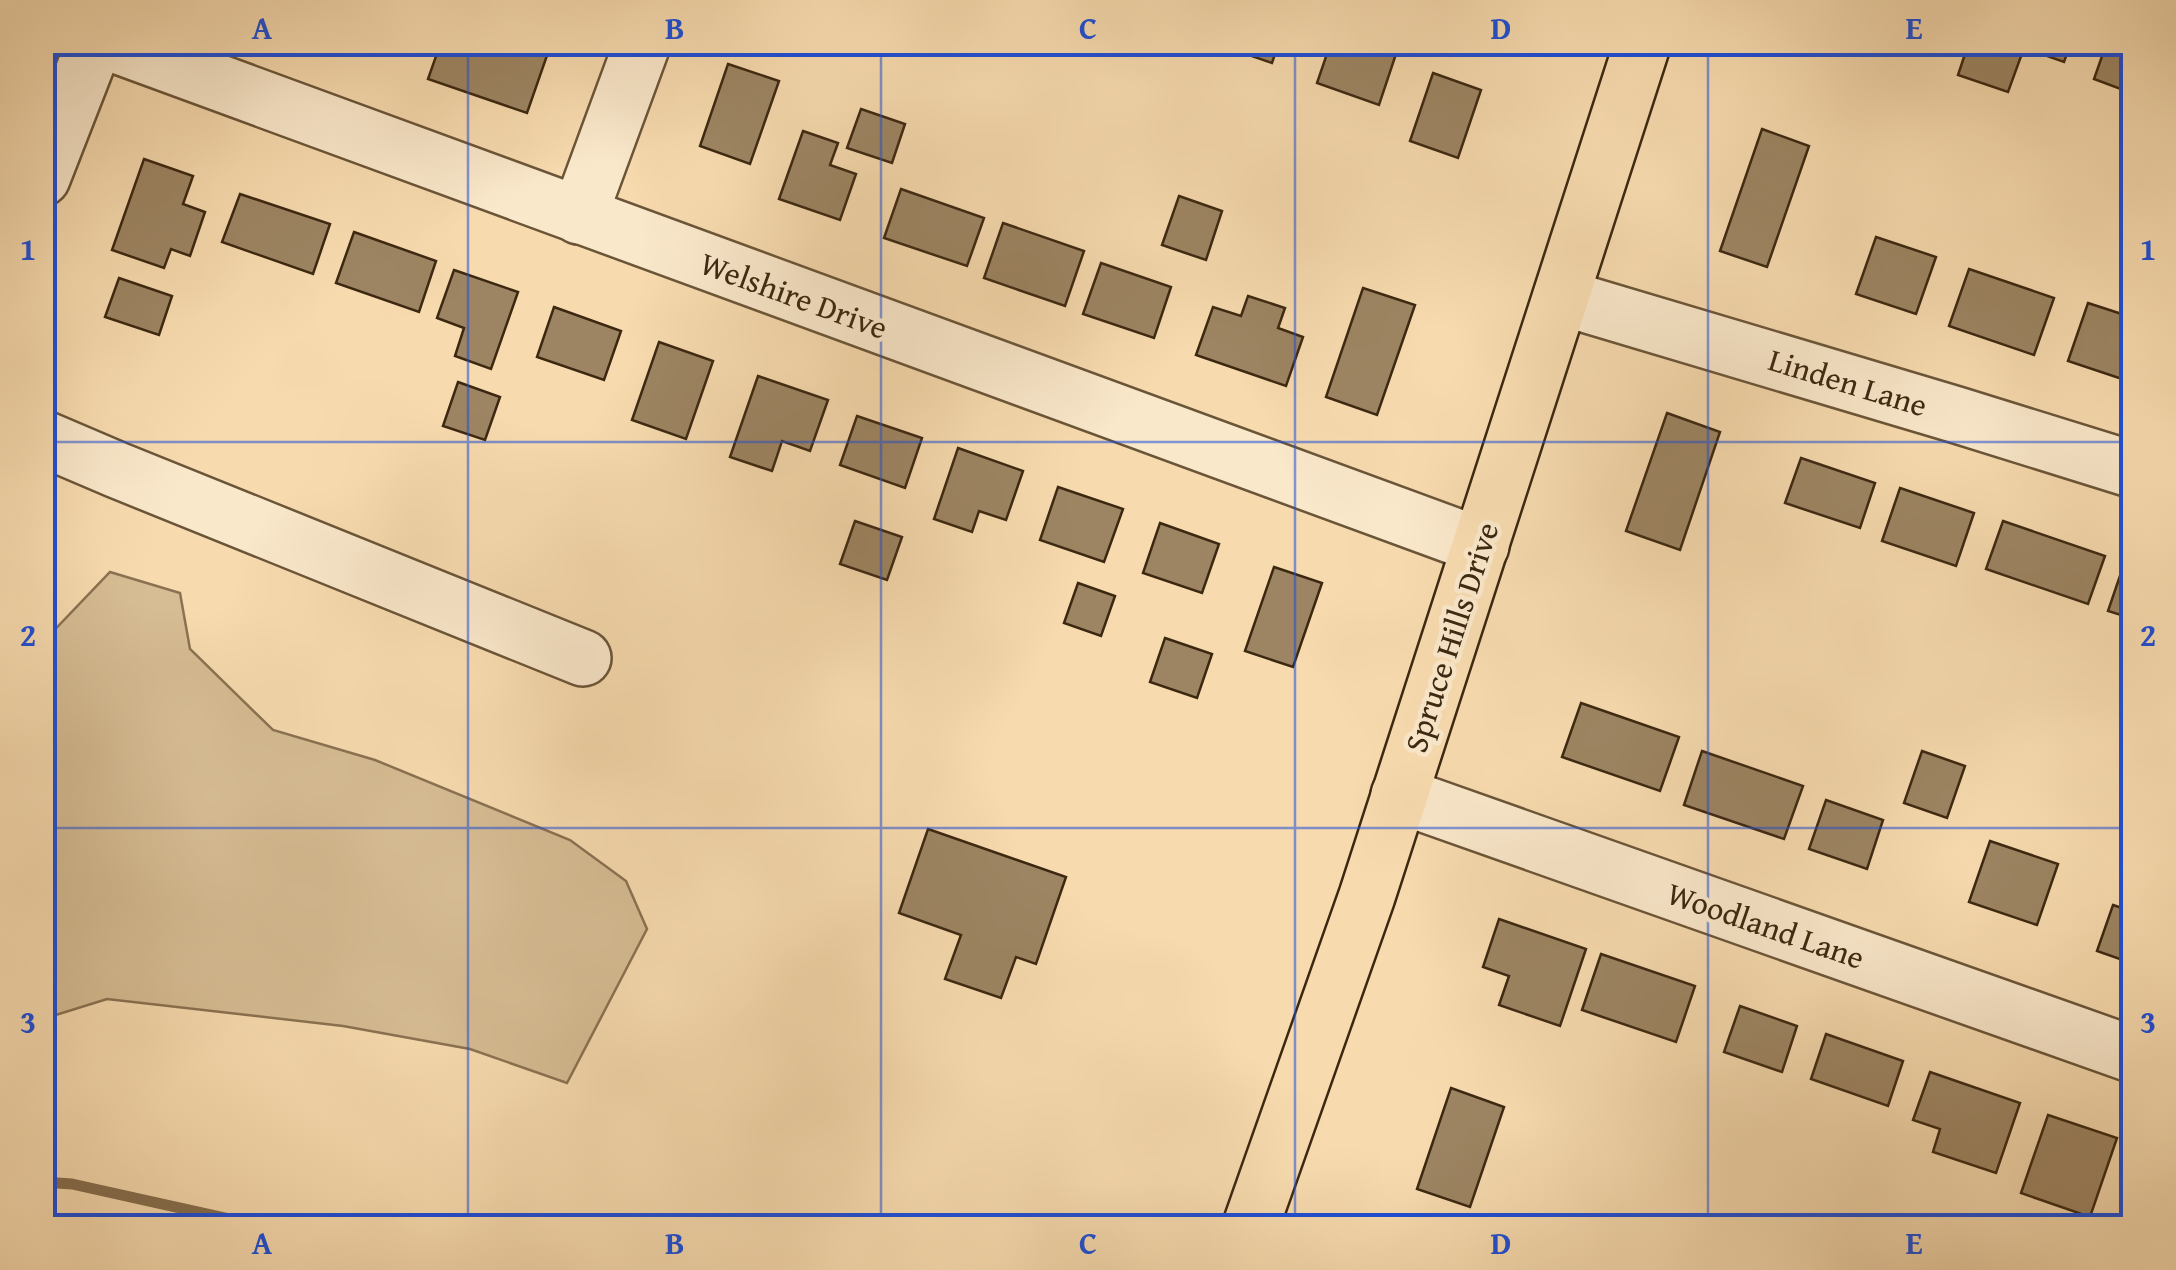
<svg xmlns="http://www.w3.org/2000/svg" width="2176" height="1270" font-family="'Gentium Book Plus',serif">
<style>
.green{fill:#d7bd94;stroke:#8a7252;stroke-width:2.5}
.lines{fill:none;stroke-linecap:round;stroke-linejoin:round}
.stream{stroke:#866f4f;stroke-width:11}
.building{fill:#9d8563;stroke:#3c2811;stroke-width:2.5}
.minor-casing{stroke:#6b5538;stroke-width:60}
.major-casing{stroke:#3c2811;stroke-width:60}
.minor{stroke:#fae8cb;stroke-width:55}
.major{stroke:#f7dbaf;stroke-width:55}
.grid{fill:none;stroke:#1d4ed8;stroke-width:2.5;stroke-opacity:0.55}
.labels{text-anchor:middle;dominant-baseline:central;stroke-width:9;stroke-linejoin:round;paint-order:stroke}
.street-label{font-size:32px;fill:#3c2811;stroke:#fae8cb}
.neatline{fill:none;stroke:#1d4ed8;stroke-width:4}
.grid-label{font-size:32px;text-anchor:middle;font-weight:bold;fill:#1d4ed8}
</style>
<rect width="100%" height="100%" fill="#f7dbaf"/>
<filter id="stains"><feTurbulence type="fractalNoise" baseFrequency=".002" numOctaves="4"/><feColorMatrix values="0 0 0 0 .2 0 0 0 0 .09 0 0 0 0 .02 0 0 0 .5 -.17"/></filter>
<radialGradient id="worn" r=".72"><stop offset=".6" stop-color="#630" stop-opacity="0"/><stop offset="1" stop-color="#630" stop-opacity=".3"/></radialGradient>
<!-- green -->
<path class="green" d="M 110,572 L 180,593 L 190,649 L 273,730 L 375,760 L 570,840 L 626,881 L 647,929 L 567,1083 L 470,1049 L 343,1026 L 107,999 L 43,1019 L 43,642 Z"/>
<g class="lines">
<!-- stream -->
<path class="stream" d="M 42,1182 L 72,1184 L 270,1228"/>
</g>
<!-- building -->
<g class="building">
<path d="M 441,42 L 551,44 L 527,113 L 428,79 Z"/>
<path d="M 1211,42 L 1279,42 L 1272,63 Z"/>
<path d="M 1331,42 L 1364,42 L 1396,54 L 1379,105 L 1317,83 Z"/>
<path d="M 1952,42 L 2071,42 L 2064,62 L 2024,48 L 2008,92 L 1958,75 L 1967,48 Z"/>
<path d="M 2107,42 L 2134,42 L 2134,94 L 2094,79 Z"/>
<path d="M 728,64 L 779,81 L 750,164 L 700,146 Z"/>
<path d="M 1433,73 L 1481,90 L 1458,158 L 1410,141 Z"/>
<path d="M 861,109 L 905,124 L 892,163 L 847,148 Z"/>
<path d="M 1762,129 L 1809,146 L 1767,267 L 1720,251 Z"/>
<path d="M 803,131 L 838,143 L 830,165 L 856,174 L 840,220 L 779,199 Z"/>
<path d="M 144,159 L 193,176 L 183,204 L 205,212 L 190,256 L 171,249 L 164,268 L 112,250 Z"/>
<path d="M 901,189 L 984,218 L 967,266 L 884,238 Z"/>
<path d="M 240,194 L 330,224 L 313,274 L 222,242 Z"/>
<path d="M 1179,196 L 1222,211 L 1206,260 L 1162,245 Z"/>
<path d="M 1003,223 L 1084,251 L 1065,306 L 984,278 Z"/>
<path d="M 354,232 L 436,261 L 419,312 L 336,283 Z"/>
<path d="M 1876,237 L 1936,257 L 1916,314 L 1856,294 Z"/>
<path d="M 1101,263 L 1171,287 L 1154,338 L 1083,314 Z"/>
<path d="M 1969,269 L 2054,298 L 2034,355 L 1949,326 Z"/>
<path d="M 454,270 L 518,292 L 491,369 L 455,356 L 464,328 L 437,318 Z"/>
<path d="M 119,278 L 172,296 L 159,335 L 105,317 Z"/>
<path d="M 1363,288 L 1415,305 L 1377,415 L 1326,397 Z"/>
<path d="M 1248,296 L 1285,308 L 1278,328 L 1303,337 L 1286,386 L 1196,355 L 1213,307 L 1241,316 Z"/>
<path d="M 2088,303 L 2134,318 L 2134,383 L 2068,361 Z"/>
<path d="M 554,307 L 621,331 L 604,380 L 537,357 Z"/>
<path d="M 659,342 L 713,361 L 686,439 L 632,420 Z"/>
<path d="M 758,376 L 828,400 L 810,451 L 782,441 L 772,471 L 730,457 Z"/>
<path d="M 458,382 L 500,397 L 485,440 L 443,426 Z"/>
<path d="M 1667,413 L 1720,432 L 1680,550 L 1626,531 Z"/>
<path d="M 857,416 L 922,438 L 905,488 L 840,465 Z"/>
<path d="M 958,448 L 1023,471 L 1006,520 L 979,511 L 972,532 L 934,519 Z"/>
<path d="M 1801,458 L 1875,483 L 1860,528 L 1785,503 Z"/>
<path d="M 1058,487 L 1123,509 L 1104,562 L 1040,540 Z"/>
<path d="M 1900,488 L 1974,513 L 1956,566 L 1882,541 Z"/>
<path d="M 855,521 L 902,537 L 887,580 L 840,564 Z"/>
<path d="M 2003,521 L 2105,556 L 2088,604 L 1986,569 Z"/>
<path d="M 1160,523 L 1219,544 L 1202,593 L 1143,573 Z"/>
<path d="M 2125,561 L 2134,564 L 2134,619 L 2108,611 Z"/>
<path d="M 1274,567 L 1322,583 L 1293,667 L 1245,651 Z"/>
<path d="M 1078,583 L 1115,596 L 1101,636 L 1064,623 Z"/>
<path d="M 1165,638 L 1212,654 L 1197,698 L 1150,682 Z"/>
<path d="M 1581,703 L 1679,737 L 1660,791 L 1562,757 Z"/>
<path d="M 1702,751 L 1803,786 L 1784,839 L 1684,805 Z"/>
<path d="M 1922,751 L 1965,766 L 1947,818 L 1904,803 Z"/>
<path d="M 1826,800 L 1883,820 L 1867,869 L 1809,849 Z"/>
<path d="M 928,829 L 1066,877 L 1036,964 L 1016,957 L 1001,998 L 945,979 L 961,935 L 899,913 Z"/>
<path d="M 1990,841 L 2058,864 L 2037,925 L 1969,902 Z"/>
<path d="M 2113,905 L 2134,912 L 2134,964 L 2097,951 Z"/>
<path d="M 1499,919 L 1586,949 L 1560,1026 L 1499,1005 L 1509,976 L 1483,967 Z"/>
<path d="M 1601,954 L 1695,986 L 1676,1042 L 1582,1010 Z"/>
<path d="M 1740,1006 L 1797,1026 L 1782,1072 L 1724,1052 Z"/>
<path d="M 1826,1034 L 1903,1061 L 1888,1106 L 1811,1079 Z"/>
<path d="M 1930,1072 L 2020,1103 L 1996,1173 L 1933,1152 L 1940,1129 L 1913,1120 Z"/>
<path d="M 1451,1088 L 1504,1107 L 1470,1207 L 1417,1189 Z"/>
<path d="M 2048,1115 L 2117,1138 L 2090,1217 L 2021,1193 Z"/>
</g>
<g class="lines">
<!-- minor casing -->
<g class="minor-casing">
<g id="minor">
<path d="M 108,42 L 1481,546"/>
<path d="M 42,178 L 95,42"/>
<path d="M 579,216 L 643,42"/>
<path d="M 1561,297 L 1957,415 L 2134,470"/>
<path d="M 42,438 L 117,470 L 583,658"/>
<path d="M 1399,795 L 2134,1055"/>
</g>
</g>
<!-- major casing -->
<g class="major-casing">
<path id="major" d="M 1250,1228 L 1367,896 L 1643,42"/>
</g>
<!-- minor -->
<use href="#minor" class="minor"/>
<!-- major -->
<use href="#major" class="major"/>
</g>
<!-- grid -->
<path class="grid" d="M 468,42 L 468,1228M 881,42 L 881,1228M 1295,42 L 1295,1228M 1708,42 L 1708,1228M 42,442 L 2134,442M 42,828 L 2134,828"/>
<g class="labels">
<!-- street labels -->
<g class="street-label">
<text transform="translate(794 295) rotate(20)">Welshire Drive</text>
<text transform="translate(1848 382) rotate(17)">Linden Lane</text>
<text transform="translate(1451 637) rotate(-72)">Spruce Hills Drive</text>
<text transform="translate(1766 925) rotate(19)">Woodland Lane</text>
</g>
</g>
<!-- margin -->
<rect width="2176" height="1270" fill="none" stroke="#f7dbaf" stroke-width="110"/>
<rect x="55" y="55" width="2066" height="1160" class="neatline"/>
<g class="grid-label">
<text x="262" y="39">A</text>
<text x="675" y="39">B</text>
<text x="1088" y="39">C</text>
<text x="1501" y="39">D</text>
<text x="1914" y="39">E</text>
<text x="28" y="260">1</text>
<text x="2148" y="260">1</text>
<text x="28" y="646">2</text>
<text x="2148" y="646">2</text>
<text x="28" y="1033">3</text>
<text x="2148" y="1033">3</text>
<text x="262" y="1254">A</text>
<text x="675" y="1254">B</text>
<text x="1088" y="1254">C</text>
<text x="1501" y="1254">D</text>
<text x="1914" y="1254">E</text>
</g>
<rect width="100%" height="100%" filter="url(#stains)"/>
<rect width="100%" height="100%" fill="url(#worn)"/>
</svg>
